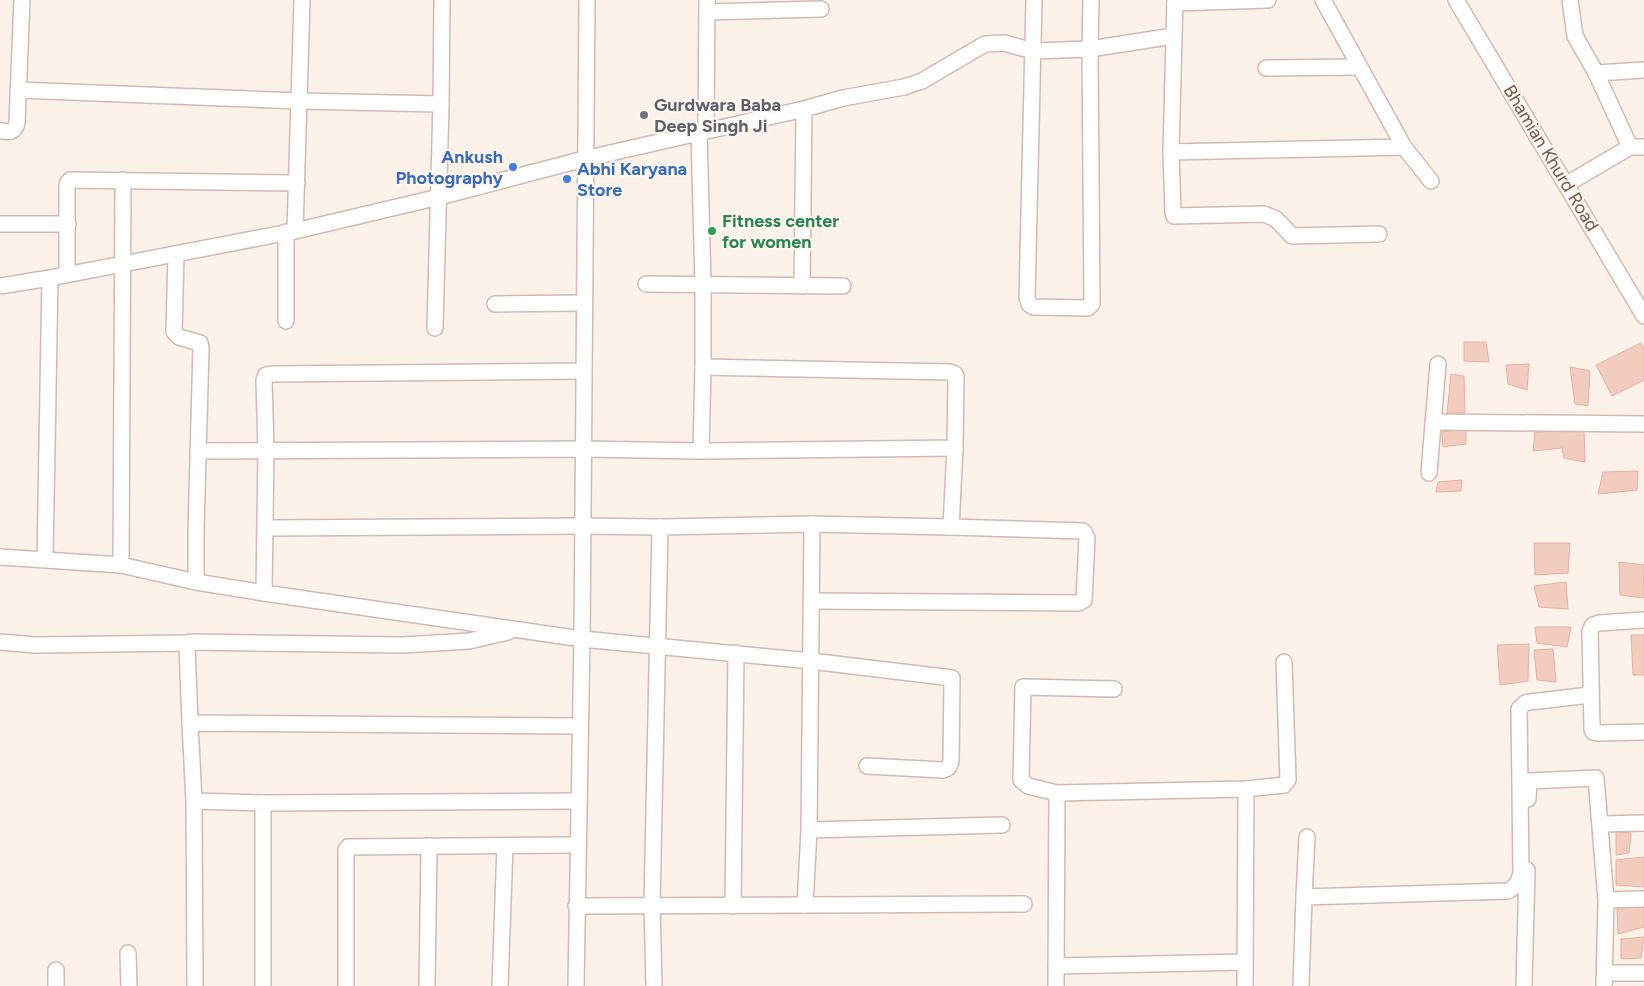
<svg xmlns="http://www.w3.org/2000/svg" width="1644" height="986" font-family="Figtree,sans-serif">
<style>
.building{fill:#f3ccc0;stroke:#e6b0a0}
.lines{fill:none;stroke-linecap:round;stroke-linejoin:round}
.minor-casing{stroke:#d2bab1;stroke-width:18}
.minor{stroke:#fff;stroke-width:15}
.worship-dot{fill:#6b7280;stroke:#fff7f0;stroke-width:2}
.shop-dot{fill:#3f7fe0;stroke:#fff7f0;stroke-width:2}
.leisure-dot{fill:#2e9e5b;stroke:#fff7f0;stroke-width:2}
.labels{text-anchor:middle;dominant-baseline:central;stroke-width:4.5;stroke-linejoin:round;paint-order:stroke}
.worship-label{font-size:18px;font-weight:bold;fill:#5b616d;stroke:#fff7f0;text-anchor:start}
.shop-label{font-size:18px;font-weight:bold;fill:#366cbe;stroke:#fff7f0;text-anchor:end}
.street-label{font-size:18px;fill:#78554c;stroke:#fff7f0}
.leisure-label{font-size:18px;font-weight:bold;fill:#27864d;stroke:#fff7f0;text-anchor:start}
</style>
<rect width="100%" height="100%" fill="#fdf2e9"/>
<!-- building -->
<g class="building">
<path d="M 1464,342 L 1486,342 L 1489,362 L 1464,361 Z"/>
<path d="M 1641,343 L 1644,348 L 1644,380 L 1612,396 L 1596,365 Z"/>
<path d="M 1529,364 L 1527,390 L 1508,384 L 1506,365 Z"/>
<path d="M 1570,367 L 1590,371 L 1588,406 L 1575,404 Z"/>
<path d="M 1451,374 L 1464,376 L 1465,413 L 1447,413 Z"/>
<path d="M 1466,428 L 1466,444 L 1443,447 L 1442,432 Z"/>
<path d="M 1584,430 L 1585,462 L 1564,458 L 1562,448 L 1533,451 L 1535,432 Z"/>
<path d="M 1638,471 L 1637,490 L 1598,494 L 1603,472 Z"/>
<path d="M 1462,480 L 1461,491 L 1436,492 L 1438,482 Z"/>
<path d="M 1534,543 L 1570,543 L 1568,573 L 1535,575 Z"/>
<path d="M 1619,562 L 1644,565 L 1643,598 L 1620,595 Z"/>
<path d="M 1566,582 L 1568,609 L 1539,607 L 1534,586 Z"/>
<path d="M 1535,627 L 1571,627 L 1567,647 L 1537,643 Z"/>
<path d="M 1631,635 L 1644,635 L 1644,675 L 1633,675 Z"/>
<path d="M 1529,644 L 1528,681 L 1500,685 L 1497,645 Z"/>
<path d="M 1553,649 L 1556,682 L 1537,680 L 1534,650 Z"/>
<path d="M 1616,832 L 1631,833 L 1629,853 L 1616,855 Z"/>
<path d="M 1644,857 L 1644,887 L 1616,885 L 1616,860 Z"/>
<path d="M 1644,906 L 1644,927 L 1618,934 L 1617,908 Z"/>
<path d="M 1644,937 L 1641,958 L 1621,959 L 1621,939 Z"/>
</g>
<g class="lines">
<!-- minor casing -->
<g class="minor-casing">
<g id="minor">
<path d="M 1034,0 L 1027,298 L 1029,304 L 1033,307 L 1088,308 L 1092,304 L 1090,49 L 1091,0"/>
<path d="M 1175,0 L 1171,152 L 1173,212 L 1174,216 L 1264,214 L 1276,219 L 1292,236 L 1379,234"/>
<path d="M 1323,0 L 1404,147 L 1431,181"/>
<path d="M 1456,0 L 1644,316"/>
<path d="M 1570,0 L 1575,36 L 1596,73 L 1630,147"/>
<path d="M 1175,3 L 1268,0"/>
<path d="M 707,12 L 821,9"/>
<path d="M 1266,68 L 1359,67"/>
<path d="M 1596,73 L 1644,70"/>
<path d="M 18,90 L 299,101 L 441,104"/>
<path d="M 804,109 L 843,98 L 904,87 L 922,81 L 985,44 L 1004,43 L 1033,51 L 1090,49 L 1173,36"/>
<path d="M 0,131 C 8,132 15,133 17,123 L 22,0"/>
<path d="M 706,131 L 707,0"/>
<path d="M 699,133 L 703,284 L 703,367"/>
<path d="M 1171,152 L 1404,147"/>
<path d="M 1567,184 L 1630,147 L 1644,147"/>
<path d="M 0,224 L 68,224"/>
<path d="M 295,231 L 302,0"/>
<path d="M 286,232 L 286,321"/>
<path d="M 176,254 L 174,332 L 179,337 L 200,343 L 201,348 L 196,531 L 196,582"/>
<path d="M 67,274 L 67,184 L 70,180 L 297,183"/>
<path d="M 646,284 L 843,286"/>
<path d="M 0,286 L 50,278 L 295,231 L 439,197 L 584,159 L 804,109 L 802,286"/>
<path d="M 495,304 L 584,303"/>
<path d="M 435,328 L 441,104 L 442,0"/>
<path d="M 583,371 L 271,374 L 266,375 L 264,380 L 266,450 L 264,593 L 582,639 L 811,661 L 952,678 L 951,762 L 948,768 L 943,770 L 867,766"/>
<path d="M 1433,422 L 1644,424"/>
<path d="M 198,451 L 583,449 L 701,451 L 955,448 L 956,376 L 955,374 L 950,372 L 703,367 L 701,451"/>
<path d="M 1429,473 L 1438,364"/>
<path d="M 265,528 L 582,526 L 660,527"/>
<path d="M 0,557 L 121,565 L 196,582 L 264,593"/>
<path d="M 45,559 L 50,278"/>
<path d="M 121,565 L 123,180"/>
<path d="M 812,601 L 1079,603 L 1084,600 L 1087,538 L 1085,533 L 1083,531 L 951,527"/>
<path d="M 1644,620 L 1599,623 L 1593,625 L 1590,631 L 1592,729 L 1593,732 L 1598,733 L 1644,732"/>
<path d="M 0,642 L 35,645 L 189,643"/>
<path d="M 190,723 L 187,647 L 191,642 L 403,645 L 469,641 L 508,632"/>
<path d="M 1057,793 L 1028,786 L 1021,780 L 1023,687 L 1114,689"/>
<path d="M 1528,799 L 1529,781 L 1596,778 L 1606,900 L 1604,986"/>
<path d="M 194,801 L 263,803 L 263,986"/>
<path d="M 263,803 L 578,801"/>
<path d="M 1600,824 L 1644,823"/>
<path d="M 809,830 L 1002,825"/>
<path d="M 1307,837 L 1304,897 L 1508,891 C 1517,886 1519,882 1521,872 L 1519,709 L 1525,703 L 1530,702 L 1590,695"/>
<path d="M 1606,900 L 1644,899"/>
<path d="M 805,905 L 809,830 L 812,524"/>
<path d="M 576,906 L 1024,904"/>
<path d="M 733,906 L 736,653"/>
<path d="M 128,953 L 129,986"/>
<path d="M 1056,966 L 1245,962"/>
<path d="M 56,970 L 56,986"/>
<path d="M 1605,973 L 1644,973"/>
<path d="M 195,986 L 194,801 L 190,723 L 580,726"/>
<path d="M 346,986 L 346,850 L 348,847 L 577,845"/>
<path d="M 427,986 L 429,846"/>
<path d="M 500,986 L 505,846"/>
<path d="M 576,986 L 582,639 L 587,0"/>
<path d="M 654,986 L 652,905 L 660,527 L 812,524 L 951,527 L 955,448"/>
<path d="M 1056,986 L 1057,793 L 1246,789 L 1284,785 L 1288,780 L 1284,662"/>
<path d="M 1245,986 L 1246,789"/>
<path d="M 1301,986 L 1304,897"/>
<path d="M 1524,986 L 1527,870"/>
</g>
</g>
<!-- minor -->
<use href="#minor" class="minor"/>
</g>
<!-- markers -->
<circle class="worship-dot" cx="644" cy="115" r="5"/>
<g class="shop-dot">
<circle cx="513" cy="167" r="5"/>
<circle cx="567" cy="179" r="5"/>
</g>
<circle class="leisure-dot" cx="712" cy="231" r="5"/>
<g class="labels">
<!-- worship labels -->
<g class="worship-label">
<text x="654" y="105">Gurdwara Baba<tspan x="654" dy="21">Deep Singh Ji</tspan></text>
</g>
<!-- shop labels -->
<g class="shop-label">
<text x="503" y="157">Ankush<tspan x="503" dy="21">Photography</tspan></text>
<text x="577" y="169" text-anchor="start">Abhi Karyana<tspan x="577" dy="21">Store</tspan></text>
</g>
<!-- street labels -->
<g class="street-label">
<text transform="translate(1551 158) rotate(59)">Bhamian Khurd Road</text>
</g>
<!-- leisure labels -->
<g class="leisure-label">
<text x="722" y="221">Fitness center<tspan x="722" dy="21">for women</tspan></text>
</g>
</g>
</svg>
